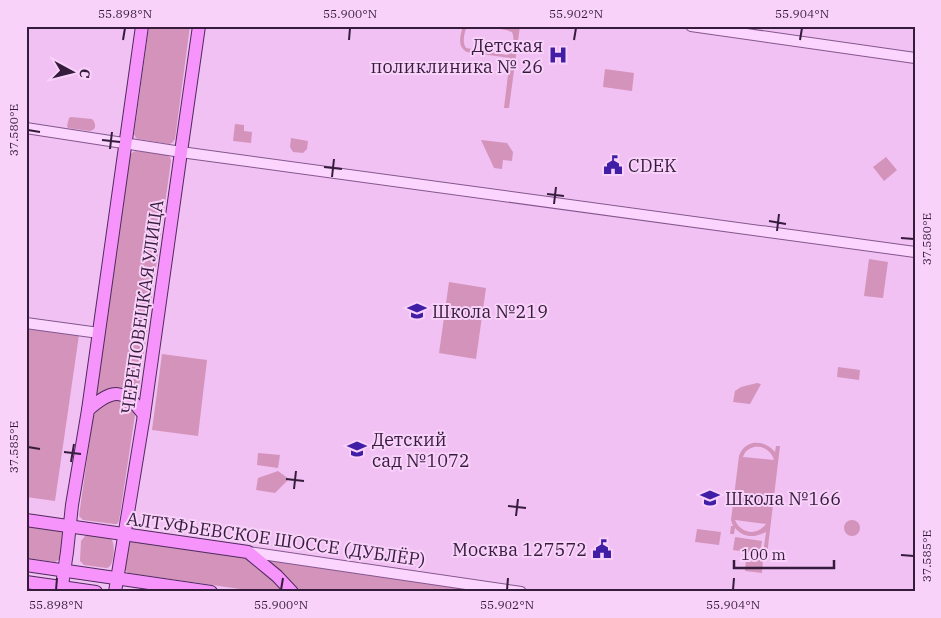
<svg xmlns="http://www.w3.org/2000/svg" width="941" height="618" font-family="'IBM Plex Serif',serif">
<style>
.green{fill:#d393bb;fill-rule:evenodd}
.lines{fill:none;stroke-linecap:round;stroke-linejoin:round}
.minor-casing{stroke:#84568f;stroke-width:12}
.major-casing{stroke:#4f2b5d;stroke-width:14}
.minor{stroke:#fbd5fd;stroke-width:10}
.major{stroke:#f694fb;stroke-width:12}
.ticks{fill:none;stroke:#351c3d;stroke-width:2}
.labels{text-anchor:middle;dominant-baseline:central;stroke-width:4;stroke-linejoin:round;paint-order:stroke}
.poi-label{font-size:18px;fill:#351c3d;stroke:#f9d2fa;text-anchor:start}
.street-label{font-size:18px;fill:#351c3d;stroke:#f9d2fa}
.neatline{fill:none;stroke:#351c3d;stroke-width:2}
.ticks-label{font-size:12px;text-anchor:middle;fill:#351c3d}
</style>
<rect width="100%" height="100%" fill="#f2c1f3"/>
<!-- green -->
<g class="green">
<path d="M 149,26 L 190,26 L 175,139 L 172,143 L 169,144 L 138,139 L 136,138 L 134,134 Z"/>
<path d="M 463,26 L 467,26 C 464,33 462,43 466,48 L 507,55 C 514,51 515,39 512,32 L 506,30 L 481,26 L 503,26 L 515,28 L 516,26 L 520,26 L 509,108 L 504,108 L 510,58 L 467,52 C 457,47 460,36 463,26 Z"/>
<path d="M 605,69 L 634,73 L 632,91 L 603,87 Z"/>
<path d="M 71,117 L 92,119 C 96,123 97,130 90,131 L 68,128 L 67,126 L 69,118 Z"/>
<path d="M 235,124 L 244,125 L 244,131 L 252,132 L 251,143 L 233,141 Z"/>
<path d="M 291,138 L 308,141 L 307,149 L 303,153 L 293,152 L 290,147 Z"/>
<path d="M 481,140 L 507,143 L 513,152 L 512,161 L 503,160 L 502,169 L 494,168 Z"/>
<path d="M 136,151 L 166,155 L 170,157 L 171,161 L 137,402 L 96,396 L 130,155 L 133,152 Z"/>
<path d="M 886,157 L 897,170 L 884,181 L 873,167 Z"/>
<path d="M 869,259 L 888,262 L 883,298 L 864,296 Z"/>
<path d="M 449,282 L 486,288 L 476,359 L 439,353 Z"/>
<path d="M 26,328 L 79,335 L 55,501 L 26,497 Z"/>
<path d="M 162,354 L 207,360 L 198,436 L 152,430 Z"/>
<path d="M 838,367 L 860,370 L 859,380 L 837,377 Z"/>
<path d="M 757,383 L 761,384 L 750,404 L 733,402 L 735,391 L 741,387 Z"/>
<path d="M 120,399 L 132,407 L 135,415 L 119,521 L 117,524 L 114,524 L 83,520 L 79,516 L 93,417 L 101,404 Z"/>
<path d="M 753,443 C 762,442 769,445 775,452 L 776,446 L 780,446 L 767,555 L 763,554 L 766,532 C 754,538 744,538 735,528 L 734,534 L 730,534 L 731,526 L 733,526 L 731,520 L 739,456 C 742,448 746,445 753,443 ZM 754,447 C 764,446 771,451 774,460 L 743,457 C 745,451 748,449 754,447 ZM 735,520 L 766,524 C 757,536 741,534 735,520 Z"/>
<path d="M 258,453 L 280,455 L 278,468 L 257,465 Z"/>
<path d="M 278,471 L 289,479 L 275,493 L 256,490 L 258,478 Z"/>
<circle cx="852" cy="528" r="8"/>
<path d="M 26,524 L 61,530 L 63,532 L 60,559 L 55,562 L 26,558 Z"/>
<path d="M 697,529 L 721,532 L 719,545 L 695,542 Z"/>
<path d="M 88,535 C 95,536 104,536 110,538 C 116,541 114,562 110,566 C 109,567 108,568 106,568 L 84,565 L 80,561 L 81,541 L 85,536 Z"/>
<path d="M 735,537 L 762,541 L 760,554 L 733,550 Z"/>
<path d="M 129,539 L 247,555 L 287,592 L 262,592 L 128,573 L 124,569 Z"/>
<path d="M 266,559 L 503,592 L 299,592 Z"/>
<path d="M 746,559 L 763,560 L 762,573 L 745,571 Z"/>
</g>
<g class="lines">
<!-- minor casing -->
<g class="minor-casing">
<g id="minor">
<path d="M 691,26 L 915,58"/>
<path d="M 26,128 L 188,153 L 915,252"/>
<path d="M 26,323 L 99,333"/>
<path d="M 248,552 L 521,592"/>
</g>
</g>
<!-- major casing -->
<g class="major-casing">
<g id="major">
<path d="M 88,410 C 113,388 124,388 144,415"/>
<path d="M 26,520 L 248,552 L 277,576 L 292,592"/>
<path d="M 26,565 L 211,592"/>
<path d="M 26,582 L 96,592"/>
<path d="M 61,592 L 67,552 L 72,505 L 88,410 L 142,26"/>
<path d="M 115,592 L 144,415 L 181,152 L 199,26"/>
</g>
</g>
<!-- minor -->
<use href="#minor" class="minor"/>
<!-- major -->
<use href="#major" class="major"/>
</g>
<!-- ticks -->
<path class="ticks" d="M 123,40 L 125,28M 349,40 L 350,28M 574,40 L 576,28M 800,40 L 802,28M 28,130 L 40,132M 102,140 L 120,142M 110,149 L 112,132M 324,167 L 342,169M 332,177 L 334,159M 547,194 L 564,196M 554,204 L 556,187M 769,221 L 786,224M 777,231 L 779,214M 901,238 L 914,239M 28,447 L 40,449M 64,452 L 81,454M 71,462 L 74,444M 286,479 L 304,481M 294,489 L 296,471M 508,506 L 526,508M 516,516 L 518,499M 901,555 L 914,556M 56,590 L 57,578M 281,590 L 283,578M 507,590 L 508,578M 733,590 L 734,578"/>
<!-- icons -->
<defs>
<g id="hospital-bare" transform="scale(1.5)"><path d="M-5-5h3v3.5h4V-5h3V5h-3V1.5h-4V5h-3Z" fill="#411ea6" stroke="#f9d2fa" stroke-width="2.5" paint-order="stroke"/></g>
<g id="civic-bare" transform="scale(1.5)"><path d="M-.6-6.5H3V-4.5H.6V-3L4-1V1h2V6H-6V1h2V-1L-.6-3ZM-1.2 2.5V6h2.4V2.5Z" fill="#411ea6" stroke="#f9d2fa" stroke-width="2.5" paint-order="stroke"/></g>
<g id="school-bare" transform="scale(1.5)"><path d="M0-5L7-2L0 1L-7-2ZM-4 1L0 2.5L4 1V4Q0 6-4 4Z" fill="#411ea6" stroke="#f9d2fa" stroke-width="2.5" paint-order="stroke"/></g>
</defs>
<g fill-rule="evenodd">
<use href="#hospital-bare" x="558" y="55"/>
<use href="#civic-bare" x="613" y="165"/>
<use href="#school-bare" x="417" y="311"/>
<use href="#school-bare" x="357" y="449"/>
<use href="#school-bare" x="710" y="498"/>
<use href="#civic-bare" x="602" y="549"/>
</g>
<g class="labels">
<!-- poi labels -->
<g class="poi-label">
<text x="543" y="45" text-anchor="end">Детская<tspan x="543" dy="21">поликлиника № 26</tspan></text>
<text x="628" y="165">CDEK</text>
<text x="432" y="311">Школа №219</text>
<text x="372" y="439">Детский<tspan x="372" dy="21">сад №1072</tspan></text>
<text x="725" y="498">Школа №166</text>
<text x="587" y="549" text-anchor="end">Москва 127572</text>
</g>
<!-- street labels -->
<g class="street-label">
<text transform="translate(142 307) rotate(-82)">ЧЕРЕПОВЕЦКАЯ УЛИЦА</text>
<text transform="translate(276 539) rotate(8)">АЛТУФЬЕВСКОЕ ШОССЕ (ДУБЛЁР)</text>
</g>
</g>
<!-- border -->
<rect width="941" height="618" fill="none" stroke="#f9d2fa" stroke-width="55"/>
<!-- north arrow -->
<g transform="translate(72 72) rotate(97)" stroke="#f9d2fa" stroke-width="4" paint-order="stroke">
<path d="M0-4L9 19L0 12L-9 19Z" fill="#351c3d"/>
<text y="-8" font-size="14" font-weight="bold" text-anchor="middle" fill="#351c3d">С</text>
</g>
<!-- scale -->
<path d="M734 560v8h100v-8" fill="none" stroke="#351c3d" stroke-width="2.5"/>
<text x="741" y="560" font-size="15" fill="#351c3d" stroke="#f9d2fa" stroke-width="4" paint-order="stroke">100 m</text>
<rect x="28" y="28" width="886" height="562" class="neatline"/>
<g class="ticks-label">
<text x="125" y="18">55.898°N</text>
<text x="350" y="18">55.900°N</text>
<text x="576" y="18">55.902°N</text>
<text x="802" y="18">55.904°N</text>
<text transform="translate(14 130) rotate(-90)" y="4">37.580°E</text>
<text transform="translate(927 239) rotate(-90)" y="4">37.580°E</text>
<text transform="translate(14 447) rotate(-90)" y="4">37.585°E</text>
<text transform="translate(927 556) rotate(-90)" y="4">37.585°E</text>
<text x="56" y="609">55.898°N</text>
<text x="281" y="609">55.900°N</text>
<text x="507" y="609">55.902°N</text>
<text x="733" y="609">55.904°N</text>
</g>
</svg>
